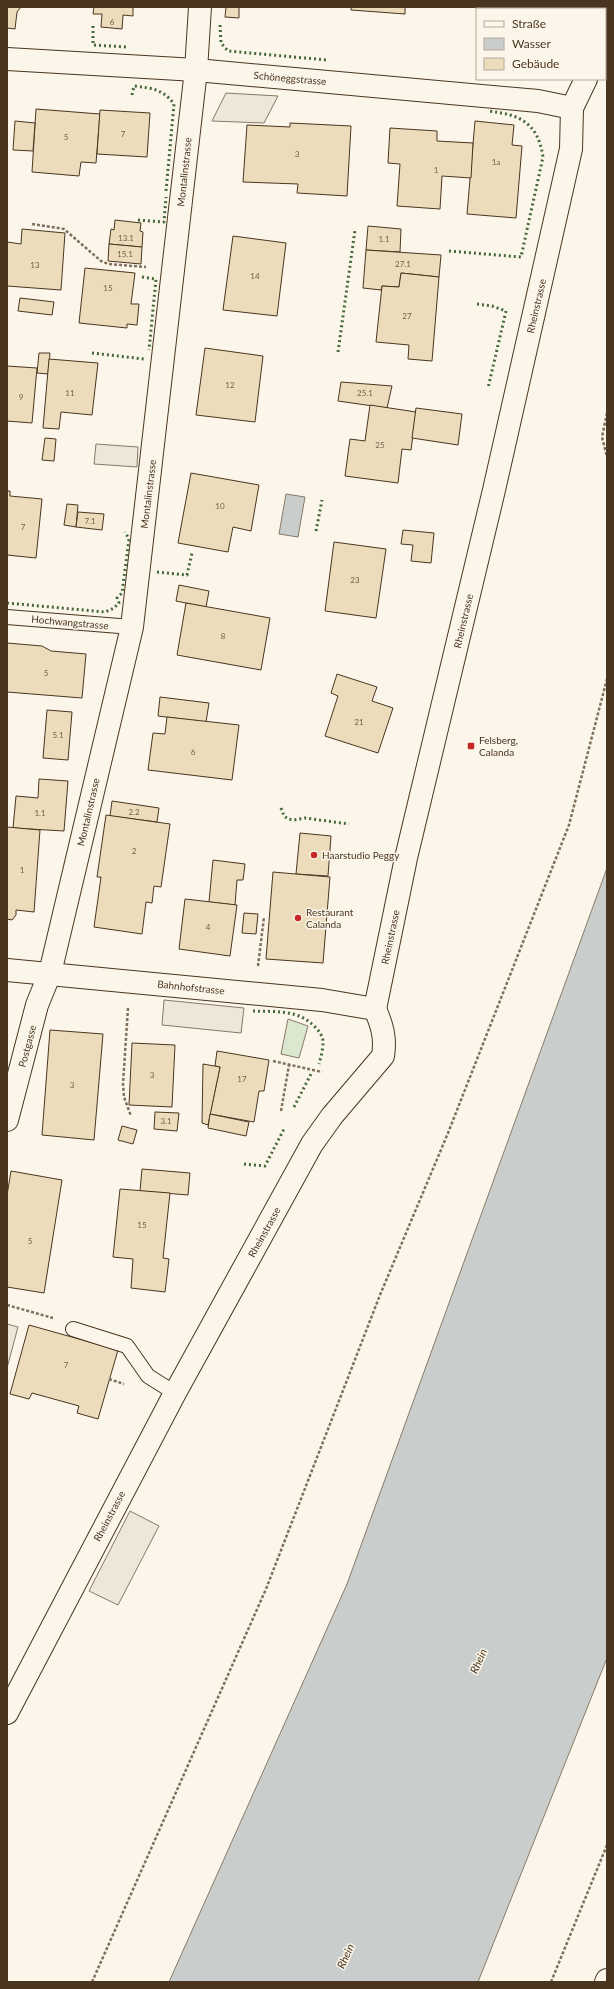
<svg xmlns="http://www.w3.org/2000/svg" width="614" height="1989" font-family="Lato,sans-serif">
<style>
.green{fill:#dce7d0;stroke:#887966}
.parking{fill:#ede7d9;stroke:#887966}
.water{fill:#c9cecd;stroke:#887966}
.building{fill:#ecdcbc;stroke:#4a3520}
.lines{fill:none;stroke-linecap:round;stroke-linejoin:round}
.service-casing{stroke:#4a3520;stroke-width:16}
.minor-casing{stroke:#4a3520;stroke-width:24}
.tertiary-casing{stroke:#4a3520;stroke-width:24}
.motorway-casing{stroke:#4a3520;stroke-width:24}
.path{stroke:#7f6f5c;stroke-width:2.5;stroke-dasharray:3 2;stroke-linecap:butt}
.service{stroke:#fbf6e9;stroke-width:14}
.minor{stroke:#fbf6e9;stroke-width:22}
.tertiary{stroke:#fbf6e9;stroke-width:22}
.motorway{stroke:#fbf6e9;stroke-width:22}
.hedge{stroke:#436837;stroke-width:3;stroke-dasharray:2 3;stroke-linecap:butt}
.poi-dot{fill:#c62828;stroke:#fbf6e9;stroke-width:1.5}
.labels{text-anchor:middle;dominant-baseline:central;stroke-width:3;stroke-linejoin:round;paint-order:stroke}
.number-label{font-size:8px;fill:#725f47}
.street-label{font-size:10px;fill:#4a3520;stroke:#fbf6e9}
.poi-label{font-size:10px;fill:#4a3520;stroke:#fbf6e9;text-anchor:start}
.water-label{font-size:11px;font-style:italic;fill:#4a3520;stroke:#fbf6e9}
</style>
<rect width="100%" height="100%" fill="#fbf6e9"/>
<!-- green -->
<path class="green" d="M 288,1019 L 308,1026 L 299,1058 L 281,1054 Z"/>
<!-- parking -->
<g class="parking">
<path d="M 226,93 L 278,96 L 264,123 L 212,121 Z"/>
<path d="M 96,444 L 138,447 L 137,467 L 94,464 Z"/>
<path d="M 164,1000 L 244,1008 L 241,1033 L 162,1025 Z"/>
<path d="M 7,1324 L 18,1327 L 7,1368 Z"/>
<path d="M 130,1511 L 159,1526 L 118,1605 L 89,1591 Z"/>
</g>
<!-- water -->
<g class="water">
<path d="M 286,494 L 305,497 L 298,537 L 279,534 Z"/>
<path d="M 607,868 L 607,1658 L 478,1982 L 169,1982 L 347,1584 Z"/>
</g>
<!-- building -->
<g class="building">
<path d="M 7,7 L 21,7 L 17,12 L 15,29 L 7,28 Z"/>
<path d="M 94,7 L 133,7 L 133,16 L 123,15 L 122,29 L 101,27 L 102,14 L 93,14 Z"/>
<path d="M 226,7 L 239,7 L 239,18 L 225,17 Z"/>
<path d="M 351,7 L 405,7 L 405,14 L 351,10 Z"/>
<rect x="497" y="7" width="56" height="2"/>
<path d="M 36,109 L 100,114 L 96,163 L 81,162 L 79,176 L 32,172 Z"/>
<path d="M 100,110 L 150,113 L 147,157 L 97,154 Z"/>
<path d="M 15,121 L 35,123 L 33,151 L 13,150 Z"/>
<path d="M 475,121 L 514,125 L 512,145 L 522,146 L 516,218 L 467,214 Z"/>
<path d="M 290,123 L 351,126 L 347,196 L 297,193 L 298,184 L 243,182 L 247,125 L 290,127 Z"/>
<path d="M 390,128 L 437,131 L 437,141 L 473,143 L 471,178 L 442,176 L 440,209 L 397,206 L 400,164 L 388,163 Z"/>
<path d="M 115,220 L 141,223 L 140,231 L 143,232 L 142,247 L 109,244 L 111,229 L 114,230 Z"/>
<path d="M 368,226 L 401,229 L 400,252 L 366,250 Z"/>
<path d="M 22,229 L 65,233 L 61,290 L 7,286 L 7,242 L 21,244 Z"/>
<path d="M 233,236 L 286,243 L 277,316 L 223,310 Z"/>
<path d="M 109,244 L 142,247 L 141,264 L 108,261 Z"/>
<path d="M 366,250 L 441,255 L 439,277 L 401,273 L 399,287 L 382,286 L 381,290 L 363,288 Z"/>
<path d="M 85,268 L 135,273 L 131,304 L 139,304 L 137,325 L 127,324 L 127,328 L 79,323 Z"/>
<path d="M 401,273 L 439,277 L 432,361 L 408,359 L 409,345 L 376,342 L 382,286 L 399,287 Z"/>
<path d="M 20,298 L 54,302 L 52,315 L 18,311 Z"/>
<path d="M 205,348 L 263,356 L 255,422 L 196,415 Z"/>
<path d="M 39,353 L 50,353 L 48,374 L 37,373 Z"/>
<path d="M 49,359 L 98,363 L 92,415 L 61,412 L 59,429 L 43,428 Z"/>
<path d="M 7,366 L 37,368 L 32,423 L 7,421 Z"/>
<path d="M 341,382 L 392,386 L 387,408 L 338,401 Z"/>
<path d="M 370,405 L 416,412 L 411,450 L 402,449 L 398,483 L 345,476 L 350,439 L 365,441 Z"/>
<path d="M 416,408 L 462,414 L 458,445 L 412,438 Z"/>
<path d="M 45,438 L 56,439 L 54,461 L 42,460 Z"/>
<path d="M 191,473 L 259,485 L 251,531 L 233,527 L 228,552 L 178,543 Z"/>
<path d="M 7,491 L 10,491 L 10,496 L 42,499 L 36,558 L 7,555 Z"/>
<path d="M 67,504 L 78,505 L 76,527 L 64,525 Z"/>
<path d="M 78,512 L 104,514 L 102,530 L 76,527 Z"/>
<path d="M 403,530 L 434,533 L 431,563 L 411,561 L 413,545 L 401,544 Z"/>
<path d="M 334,542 L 386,549 L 376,618 L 325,611 Z"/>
<path d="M 179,585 L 209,591 L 206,607 L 176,601 Z"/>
<path d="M 186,603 L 270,618 L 261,670 L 177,655 Z"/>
<path d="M 7,643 L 42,646 L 51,651 L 86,654 L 82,698 L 7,692 Z"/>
<path d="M 337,674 L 377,687 L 372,701 L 393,708 L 378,753 L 325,736 L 338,696 L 331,693 Z"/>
<path d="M 160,697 L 209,703 L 206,722 L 158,716 Z"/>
<path d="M 47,710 L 72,712 L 68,760 L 43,758 Z"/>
<path d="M 167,717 L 239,725 L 232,780 L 148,770 L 153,733 L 165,734 Z"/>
<path d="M 39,779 L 68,781 L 64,831 L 13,828 L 16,796 L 38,798 Z"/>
<path d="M 112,801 L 159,808 L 157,822 L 110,816 Z"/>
<path d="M 106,815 L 170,824 L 161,887 L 154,886 L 152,903 L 146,902 L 142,934 L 94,927 L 101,877 L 97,877 Z"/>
<path d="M 7,827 L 40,830 L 34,912 L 16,910 L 16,915 L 12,920 L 7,919 Z"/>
<path d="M 300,833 L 331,836 L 328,876 L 296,874 Z"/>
<path d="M 213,860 L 245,864 L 243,880 L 237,880 L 235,905 L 209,902 Z"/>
<path d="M 273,872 L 330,877 L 323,963 L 266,959 Z"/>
<path d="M 185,899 L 237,905 L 230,956 L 179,949 Z"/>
<path d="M 244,913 L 258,914 L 256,934 L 242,933 Z"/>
<path d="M 50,1030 L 103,1034 L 94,1140 L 42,1135 Z"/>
<path d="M 132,1043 L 175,1045 L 172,1107 L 129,1105 Z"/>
<path d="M 217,1051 L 269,1060 L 264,1091 L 259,1091 L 254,1122 L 210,1114 L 220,1067 L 215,1066 Z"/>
<path d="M 203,1064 L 220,1067 L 208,1125 L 202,1123 Z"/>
<path d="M 155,1112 L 179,1113 L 177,1131 L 154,1129 Z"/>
<path d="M 210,1114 L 249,1122 L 246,1136 L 208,1128 Z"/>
<path d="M 122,1126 L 137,1130 L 133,1144 L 118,1140 Z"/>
<path d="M 142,1169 L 190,1173 L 188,1195 L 140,1191 Z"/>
<path d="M 11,1171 L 62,1180 L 44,1293 L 7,1287 L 7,1195 Z"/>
<path d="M 120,1189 L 170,1193 L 163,1258 L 169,1259 L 165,1292 L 131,1288 L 133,1259 L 113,1257 Z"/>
<path d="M 29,1325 L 118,1350 L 98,1419 L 77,1413 L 79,1406 L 32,1393 L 29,1399 L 10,1394 Z"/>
</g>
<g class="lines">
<!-- service casing -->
<g class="service-casing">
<g id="service">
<path d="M 7,617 L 132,627"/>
<path d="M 73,1329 L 127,1346 L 148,1376 L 175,1393"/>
</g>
</g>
<!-- minor casing -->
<g class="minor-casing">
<g id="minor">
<path d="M 599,9 L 600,7"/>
<path d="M 7,59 L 196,70 L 538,101 L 572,108"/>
<path d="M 7,970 L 322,1000 L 375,1009 L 406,858 L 494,490 L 571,149 L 572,108 L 586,79"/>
<path d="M 7,1120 L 37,1005 L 50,973 L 132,627 L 196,70 L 200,7"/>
</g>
</g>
<!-- tertiary casing -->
<g class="tertiary-casing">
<path id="tertiary" d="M 7,1713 L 175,1393 L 312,1144 L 332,1116 L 383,1056 C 386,1038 382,1025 375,1009"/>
</g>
<!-- motorway casing -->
<g class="motorway-casing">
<path id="motorway" d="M 606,1982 L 607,1980"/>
</g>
<!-- path -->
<g class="path">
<path d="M 32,224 L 64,229 L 101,261 L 108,264 L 146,267"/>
<path d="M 607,413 L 602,437 L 607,457"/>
<path d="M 258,966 L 264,917"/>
<path d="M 128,1008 L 123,1084 L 124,1097 L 131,1116"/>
<path d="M 273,1061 L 322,1072"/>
<path d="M 281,1111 L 289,1065"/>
<path d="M 7,1305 L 53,1318"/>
<path d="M 109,1379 L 124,1384"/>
<path d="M 92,1982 L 266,1589 L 380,1295 L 448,1133 L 569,825 L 607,679"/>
<path d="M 551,1982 L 607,1845"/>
</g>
<!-- service -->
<use href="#service" class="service"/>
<!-- minor -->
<use href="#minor" class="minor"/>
<!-- tertiary -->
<use href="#tertiary" class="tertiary"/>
<!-- motorway -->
<use href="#motorway" class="motorway"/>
<!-- hedge -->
<g class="hedge">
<path d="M 220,25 L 221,43 L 228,51 L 327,60"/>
<path d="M 93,26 L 93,45 L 127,47"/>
<path d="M 132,95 L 134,86 C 151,88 163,89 174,104 L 166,191"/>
<path d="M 138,220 L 164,222 L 166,197"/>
<path d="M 449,251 L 521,257 L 543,157 C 538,123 520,114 487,111"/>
<path d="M 142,277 L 156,279 L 149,350"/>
<path d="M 477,304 L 492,306 L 506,311 L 488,388"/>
<path d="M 338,352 L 355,230"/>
<path d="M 92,353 L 144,359"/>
<path d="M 316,531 L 322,500"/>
<path d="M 157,572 L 187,575 L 192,553"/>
<path d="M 7,603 L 105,612 L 114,608 L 119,603 L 117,598 L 122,593 L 129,539 L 125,532"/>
<path d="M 281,808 L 284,816 L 288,819 L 294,820 L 305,818 L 349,824"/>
<path d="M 253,1011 C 275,1012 297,1009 314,1026 C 319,1031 323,1036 323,1042 C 323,1049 321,1057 319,1064"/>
<path d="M 294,1107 L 311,1074"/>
<path d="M 244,1164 L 265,1166 L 284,1129"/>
</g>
</g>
<!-- markers -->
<g class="poi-dot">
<rect x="467" y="742" width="8" height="8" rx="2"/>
<circle cx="314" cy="855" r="4"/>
<circle cx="298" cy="918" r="4"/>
</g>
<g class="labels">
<!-- number labels -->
<g class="number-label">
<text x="112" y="22">6</text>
<text x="123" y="134">7</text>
<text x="66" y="137">5</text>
<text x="297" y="154">3</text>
<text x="496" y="162">1a</text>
<text x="436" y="170">1</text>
<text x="126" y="238">13.1</text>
<text x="384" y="239">1.1</text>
<text x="125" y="254">15.1</text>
<text x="403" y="264">27.1</text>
<text x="35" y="265">13</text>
<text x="255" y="276">14</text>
<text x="108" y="288">15</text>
<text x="407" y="316">27</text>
<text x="230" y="385">12</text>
<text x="70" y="393">11</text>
<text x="365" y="393">25.1</text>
<text x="21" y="397">9</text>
<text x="380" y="445">25</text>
<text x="220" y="506">10</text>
<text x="90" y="521">7.1</text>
<text x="23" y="527">7</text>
<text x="355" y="580">23</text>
<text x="223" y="636">8</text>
<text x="46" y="673">5</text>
<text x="359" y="722">21</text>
<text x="58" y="735">5.1</text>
<text x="193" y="752">6</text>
<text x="134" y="812">2.2</text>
<text x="40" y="813">1.1</text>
<text x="134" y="851">2</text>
<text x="22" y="870">1</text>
<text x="208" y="927">4</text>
<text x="152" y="1075">3</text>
<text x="242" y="1079">17</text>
<text x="72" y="1085">3</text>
<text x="166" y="1121">3.1</text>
<text x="142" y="1225">15</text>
<text x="30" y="1241">5</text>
<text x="66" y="1365">7</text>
</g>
<!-- street labels -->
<g class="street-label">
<text transform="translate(290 78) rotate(5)">Schöneggstrasse</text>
<text transform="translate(184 172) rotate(-84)">Montalinstrasse</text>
<text transform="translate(536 306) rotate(-77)">Rheinstrasse</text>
<text transform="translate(148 494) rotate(-83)">Montalinstrasse</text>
<text transform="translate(463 621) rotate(-77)">Rheinstrasse</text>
<text transform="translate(70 622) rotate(5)">Hochwangstrasse</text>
<text transform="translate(88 812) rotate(-77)">Montalinstrasse</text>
<text transform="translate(390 937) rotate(-78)">Rheinstrasse</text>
<text transform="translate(191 987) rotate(6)">Bahnhofstrasse</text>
<text transform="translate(27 1046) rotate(-75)">Postgasse</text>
<text transform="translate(264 1232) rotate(-61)">Rheinstrasse</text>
<text transform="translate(109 1516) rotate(-62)">Rheinstrasse</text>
</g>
<!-- poi labels -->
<g class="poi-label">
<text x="479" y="740">Felsberg,<tspan x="479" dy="12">Calanda</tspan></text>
<text x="322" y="855">Haarstudio Peggy</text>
<text x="306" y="912">Restaurant<tspan x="306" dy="12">Calanda</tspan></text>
</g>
<!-- water labels -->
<g class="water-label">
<text transform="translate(478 1661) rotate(-66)">Rhein</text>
<text transform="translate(345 1956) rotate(-66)">Rhein</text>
</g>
</g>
<!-- border -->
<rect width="614" height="1989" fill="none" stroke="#4a3520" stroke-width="16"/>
<!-- legend -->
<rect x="476" y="8" width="130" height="72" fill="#fbf6e9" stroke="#b4a999"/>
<rect x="484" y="21" width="20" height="6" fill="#fbf6e9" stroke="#b4a999"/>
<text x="512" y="28" font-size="12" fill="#4a3520">Straße</text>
<rect x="484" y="38" width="20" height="12" fill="#c9cecd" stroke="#b4a999"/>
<text x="512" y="48" font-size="12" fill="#4a3520">Wasser</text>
<rect x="484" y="58" width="20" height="12" fill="#ecdcbc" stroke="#b4a999"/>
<text x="512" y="68" font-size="12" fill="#4a3520">Gebäude</text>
</svg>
